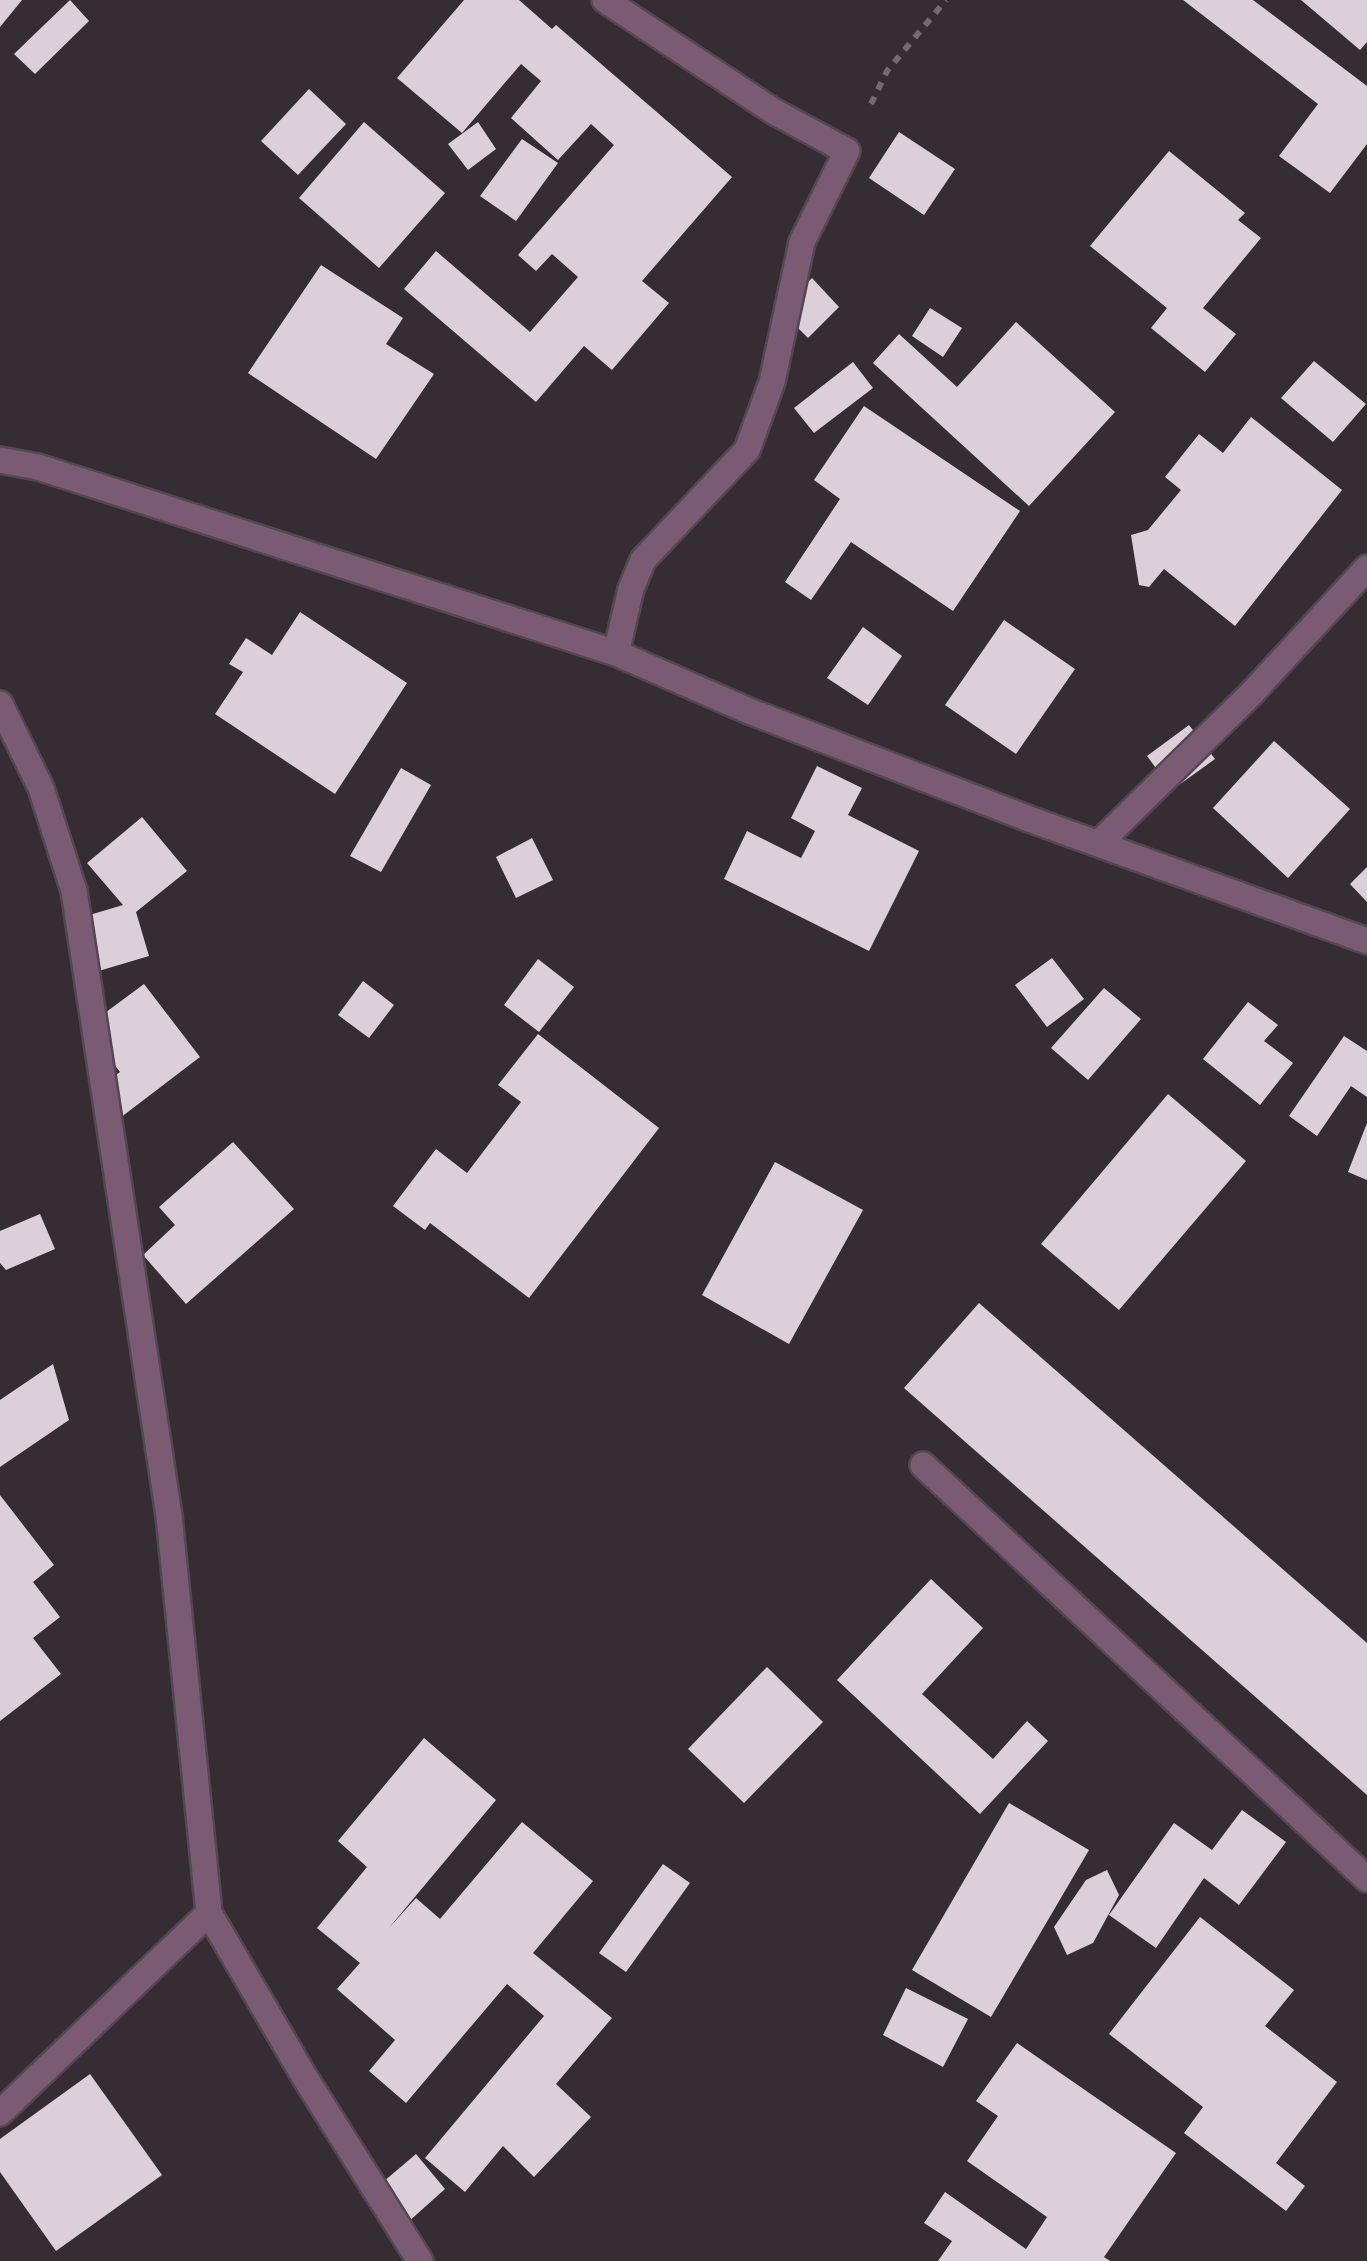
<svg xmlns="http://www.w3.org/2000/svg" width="1367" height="2261" font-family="'Source Sans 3',sans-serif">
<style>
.building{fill:#dccfd9}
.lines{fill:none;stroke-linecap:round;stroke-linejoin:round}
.street-casing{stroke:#524850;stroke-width:30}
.path{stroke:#726a70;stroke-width:6;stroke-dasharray:8 8;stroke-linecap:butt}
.street{stroke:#7b5b74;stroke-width:25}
</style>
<rect width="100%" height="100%" fill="#362c34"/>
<!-- building -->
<g class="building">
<path d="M 0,0 L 22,0 L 0,27 Z"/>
<path d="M 70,0 L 89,21 L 35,74 L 14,54 Z"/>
<path d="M 464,0 L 519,0 L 552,29 L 556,25 L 732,177 L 642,281 L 669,303 L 612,370 L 584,346 L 536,402 L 404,289 L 436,251 L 530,332 L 578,277 L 552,254 L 536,271 L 518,255 L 614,145 L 591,124 L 558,160 L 550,153 L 511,118 L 541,81 L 521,64 L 462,133 L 397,78 Z"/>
<path d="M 1183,0 L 1253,0 L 1367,86 L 1367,144 L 1330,193 L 1279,156 L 1318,104 Z"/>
<path d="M 1301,0 L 1367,0 L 1367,42 L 1360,50 Z"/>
<path d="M 309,89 L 346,124 L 298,175 L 261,141 Z"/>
<path d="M 364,122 L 445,193 L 379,268 L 299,198 Z"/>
<path d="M 478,122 L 496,149 L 468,170 L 448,144 Z"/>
<path d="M 899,132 L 955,169 L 924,215 L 869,178 Z"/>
<path d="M 522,139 L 558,163 L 516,221 L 480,196 Z"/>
<path d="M 1169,151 L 1245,213 L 1238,220 L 1261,238 L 1203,308 L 1236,334 L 1205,372 L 1151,328 L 1167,308 L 1090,246 Z"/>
<path d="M 321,265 L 403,318 L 386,344 L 434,374 L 376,459 L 248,373 Z"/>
<path d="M 812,278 L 839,307 L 808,338 L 780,310 Z"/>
<path d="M 930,308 L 962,328 L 943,357 L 912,336 Z"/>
<path d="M 1016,322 L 1115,412 L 1029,506 L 873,363 L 899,334 L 957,387 Z"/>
<path d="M 1314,361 L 1366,404 L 1333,442 L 1281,398 Z"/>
<path d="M 853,362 L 873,388 L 814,433 L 794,408 Z"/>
<path d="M 864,406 L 1020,511 L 953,611 L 851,542 L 811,600 L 785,582 L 840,499 L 814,480 Z"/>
<path d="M 1251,417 L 1342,490 L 1235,626 L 1164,569 L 1149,587 L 1139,585 L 1131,535 L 1148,530 L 1181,490 L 1165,477 L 1199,434 L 1223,453 Z"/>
<path d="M 300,612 L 407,683 L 335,794 L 215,714 L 243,672 L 229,664 L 246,638 L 272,655 Z"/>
<path d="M 1004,620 L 1075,669 L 1016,754 L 945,705 Z"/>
<path d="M 863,627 L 902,656 L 868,705 L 827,678 Z"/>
<path d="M 1189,725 L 1215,759 L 1172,790 L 1147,756 Z"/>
<path d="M 1274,741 L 1350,809 L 1288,878 L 1213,808 Z"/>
<path d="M 817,766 L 862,788 L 848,815 L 919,851 L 869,951 L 724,879 L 747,831 L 801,858 L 815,831 L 791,818 Z"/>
<path d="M 401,768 L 431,785 L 381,872 L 350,856 Z"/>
<path d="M 142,817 L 187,871 L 136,912 L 149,956 L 92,973 L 76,919 L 123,905 L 87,863 Z"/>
<path d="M 532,838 L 553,880 L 516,898 L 496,857 Z"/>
<path d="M 1367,867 L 1367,902 L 1350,884 Z"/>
<path d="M 1052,958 L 1084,999 L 1047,1027 L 1015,985 Z"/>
<path d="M 538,959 L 574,987 L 539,1032 L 504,1005 Z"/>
<path d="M 363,981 L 394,1005 L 369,1038 L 338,1015 Z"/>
<path d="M 144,984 L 200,1057 L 120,1118 L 97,1089 L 120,1072 L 86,1027 Z"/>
<path d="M 1104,988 L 1141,1019 L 1088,1080 L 1051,1048 Z"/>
<path d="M 1248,1002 L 1278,1025 L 1264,1041 L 1293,1063 L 1260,1105 L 1203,1059 Z"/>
<path d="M 538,1034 L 659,1128 L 529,1298 L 430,1223 L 425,1230 L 393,1206 L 436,1149 L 467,1173 L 521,1102 L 498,1085 Z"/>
<path d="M 1344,1036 L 1367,1051 L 1367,1097 L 1351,1086 L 1317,1136 L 1289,1116 Z"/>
<path d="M 1168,1094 L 1246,1161 L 1119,1310 L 1041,1244 Z"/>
<path d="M 1367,1123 L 1367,1180 L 1348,1172 Z"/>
<path d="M 233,1142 L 294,1209 L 186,1304 L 143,1255 L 175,1225 L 159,1207 Z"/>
<path d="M 775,1162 L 863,1210 L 789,1344 L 702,1295 Z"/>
<path d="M 40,1214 L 55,1249 L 6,1270 L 0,1263 L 0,1231 Z"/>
<path d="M 979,1303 L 1367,1643 L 1367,1795 L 904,1388 Z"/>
<path d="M 53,1364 L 69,1420 L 0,1467 L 0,1400 Z"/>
<path d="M 0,1495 L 54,1565 L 33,1582 L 60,1617 L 33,1638 L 61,1674 L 0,1721 Z"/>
<path d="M 931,1579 L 983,1628 L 922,1694 L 993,1759 L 1027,1721 L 1048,1741 L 980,1814 L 837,1680 Z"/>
<path d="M 767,1667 L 823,1722 L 744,1803 L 688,1749 Z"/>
<path d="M 424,1738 L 496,1800 L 388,1929 L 416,1898 L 440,1919 L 522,1822 L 593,1881 L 533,1953 L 612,2018 L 556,2084 L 591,2117 L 534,2177 L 503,2146 L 465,2192 L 425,2158 L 544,2016 L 507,1984 L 406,2103 L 369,2071 L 395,2040 L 337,1989 L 360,1963 L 317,1928 L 367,1867 L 338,1841 Z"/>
<path d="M 1009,1803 L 1089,1850 L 991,2017 L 912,1970 Z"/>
<path d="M 1242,1810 L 1286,1842 L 1239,1905 L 1204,1878 L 1156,1948 L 1109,1915 L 1174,1823 L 1212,1850 Z"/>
<path d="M 663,1864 L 690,1883 L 626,1972 L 599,1953 Z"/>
<path d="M 1107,1870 L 1119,1895 L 1093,1943 L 1067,1955 L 1054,1927 L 1086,1880 Z"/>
<path d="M 1200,1917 L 1294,1990 L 1265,2026 L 1337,2082 L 1276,2163 L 1305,2186 L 1286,2211 L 1184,2133 L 1203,2107 L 1109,2034 Z"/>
<path d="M 906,1988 L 968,2019 L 943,2067 L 883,2035 Z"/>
<path d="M 1017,2043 L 1176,2153 L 1104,2257 L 1110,2261 L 938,2261 L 952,2241 L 924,2223 L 945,2192 L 1026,2249 L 1047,2217 L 967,2161 L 998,2116 L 976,2101 Z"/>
<path d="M 90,2074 L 162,2175 L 56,2251 L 0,2172 L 0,2139 Z"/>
<path d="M 416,2154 L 445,2189 L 407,2223 L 376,2188 Z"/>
</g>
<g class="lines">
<!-- street casing -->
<g class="street-casing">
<g id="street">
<path d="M 605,0 L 773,111 L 847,151 L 802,242 L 772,382 L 747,450 L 643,560 L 631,589 L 616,653"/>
<path d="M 0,460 L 38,467 L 616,653 L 749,711 L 1032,820 L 1367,941"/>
<path d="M 0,704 L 41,788 L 74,891 L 169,1516 L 209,1913 L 304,2076 L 420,2261"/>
<path d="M 1099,843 L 1251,694 L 1367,568"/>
<path d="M 923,1465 L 1367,1879"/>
<path d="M 0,2113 L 209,1913"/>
</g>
</g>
<!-- path -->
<path class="path" d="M 871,104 L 887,71 L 946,0"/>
<!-- street -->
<use href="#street" class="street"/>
</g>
</svg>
